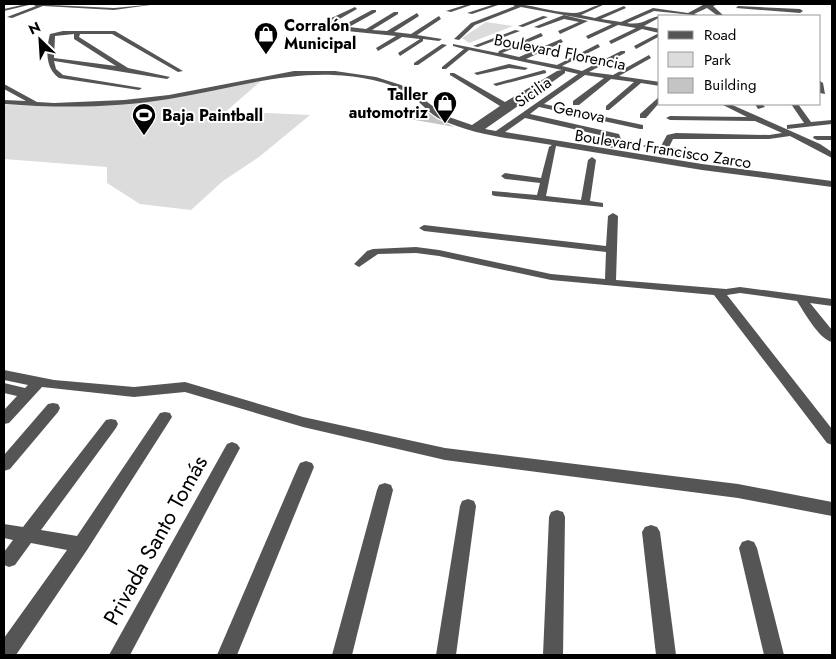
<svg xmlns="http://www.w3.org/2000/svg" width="836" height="659" font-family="Jost,sans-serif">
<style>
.green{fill:#dcdcdc}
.building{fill:#c4c4c4}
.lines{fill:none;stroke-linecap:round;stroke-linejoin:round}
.minor{fill:#555;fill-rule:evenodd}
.labels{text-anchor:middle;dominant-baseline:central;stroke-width:4;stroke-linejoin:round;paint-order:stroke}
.far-poi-label{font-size:16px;font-weight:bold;fill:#000;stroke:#fff;text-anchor:start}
.far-street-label{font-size:16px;fill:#000;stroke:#fff}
.near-street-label{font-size:22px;fill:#000;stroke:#fff}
</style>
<rect width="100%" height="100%" fill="#fff"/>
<!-- green -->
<g class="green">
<path d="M 486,22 L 513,26 L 469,43 L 462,38 Z"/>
<path d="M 261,81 L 222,115 L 267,113 L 310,115 L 259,157 L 223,181 L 191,210 L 140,204 L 107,183 L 107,167 L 4,159 L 4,105 L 64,106 L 124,104 Z"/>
</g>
<!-- building -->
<path class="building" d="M 426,111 L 437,119 L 455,127 L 409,119 Z"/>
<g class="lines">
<!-- minor -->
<g class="minor">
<path d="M 26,4 L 29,5 L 4,11 L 4,9 Z"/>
<path d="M 31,4 L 114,8 L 157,4 L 114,10 L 43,6 L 12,18 L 7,17 L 36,6 Z"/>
<path d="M 468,4 L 474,4 L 451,12 L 446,11 Z"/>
<path d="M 495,4 L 501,4 L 472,14 L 467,13 Z"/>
<path d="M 511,4 C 531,4 551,12 572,13 C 583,14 594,4 605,4 L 581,15 L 595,18 L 624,6 L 626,8 L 601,19 L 621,22 L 653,8 L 688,13 L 703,5 L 702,4 L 719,4 L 713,6 L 724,16 L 718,16 L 707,8 L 694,14 L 702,16 L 654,11 L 627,23 C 644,26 649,16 662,16 L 644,26 L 660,29 L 660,36 L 636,49 L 634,46 L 659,33 L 642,29 L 611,44 L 609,41 L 636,28 L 618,25 L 588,39 L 586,36 L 612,24 L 521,7 L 475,25 L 459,40 L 454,39 L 471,23 L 515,6 Z"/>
<path d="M 738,6 L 800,9 L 803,11 L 800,13 L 736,8 Z"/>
<path d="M 355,7 L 357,9 L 329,25 L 342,26 L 372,10 L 376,10 L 376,12 L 349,27 L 366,29 L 394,12 L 398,12 L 398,14 L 372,30 L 387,31 L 417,13 L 419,16 L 394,32 L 411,34 L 439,16 L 441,19 L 417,35 L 442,39 L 439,41 L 423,39 L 423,41 L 400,56 L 398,53 L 420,39 L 402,37 L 378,51 L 376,48 L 396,36 L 317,28 L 327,20 Z"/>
<path d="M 564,15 L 588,21 L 560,34 L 558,31 L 579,22 L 564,19 L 539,28 L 534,27 Z"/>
<path d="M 543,16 L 548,17 L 523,27 L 518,26 Z"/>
<path d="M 515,30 L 520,31 L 478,47 L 473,46 Z"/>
<path d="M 63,31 L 115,31 L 183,71 L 178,72 L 112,34 L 80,34 L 79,37 L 128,68 L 170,77 L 167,79 L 54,61 L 56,69 L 63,75 L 142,88 L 139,90 L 59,78 C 45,68 46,49 50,34 ZM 74,34 L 74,39 L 116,66 L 54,58 L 55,36 Z"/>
<path d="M 541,33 L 543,36 L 502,53 L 519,57 L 561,39 L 563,42 L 526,59 L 557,65 L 598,44 L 600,47 L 562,66 L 582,71 L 621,51 L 625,51 L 625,53 L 589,72 L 613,75 L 649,55 L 651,58 L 619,76 L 660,82 L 660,86 L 641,83 L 609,110 L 606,110 L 606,106 L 634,82 L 611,79 L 579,105 L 573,105 L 573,101 L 604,78 L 585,75 L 544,104 L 643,125 L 643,129 L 640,129 L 539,107 L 530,114 L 619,134 L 621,139 L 613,148 L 606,146 L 613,138 L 525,118 L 505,132 L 702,164 L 832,181 L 832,187 L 702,170 L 556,146 L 546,196 L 581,200 L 588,160 L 592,157 L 596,160 L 590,201 L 603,203 L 603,207 L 495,196 L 492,195 L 492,191 L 537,195 L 540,183 L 505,179 L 501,176 L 505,173 L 541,178 L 549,147 L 552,145 C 515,139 476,136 442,120 C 430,115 421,102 409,94 C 389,81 358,76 333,75 C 278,73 224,90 169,99 C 115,108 59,108 4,104 L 4,100 L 26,101 L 4,89 L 4,84 L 37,102 L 54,103 L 124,100 L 169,95 L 294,71 L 335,71 L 376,77 L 401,85 L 414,92 L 446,116 L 472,125 L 500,106 L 450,75 L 450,73 L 454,73 L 505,102 L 557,71 L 562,70 L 469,50 L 446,69 L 442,69 L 442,67 L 464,49 L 453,46 L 453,44 L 498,53 L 499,51 ZM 565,71 L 578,74 L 496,131 L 485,129 L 565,73 Z"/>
<path d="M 442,44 L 447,45 L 418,65 L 414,65 L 414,63 Z"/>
<path d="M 509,64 L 528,68 L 525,70 L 509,68 L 477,75 L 474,73 Z"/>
<path d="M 544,70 L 546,71 L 546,73 L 496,86 L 493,84 Z"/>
<path d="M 820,81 L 823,83 L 825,94 L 820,93 Z"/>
<path d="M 660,96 L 660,102 L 646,118 L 640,118 L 640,114 Z"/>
<path d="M 721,104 L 730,104 L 820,144 L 832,152 L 832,158 L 790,136 L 769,139 L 673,139 L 669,147 L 694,152 L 694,156 L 691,157 L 647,148 L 643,146 L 647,144 L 661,146 L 667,135 L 676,133 L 769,135 L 782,133 L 755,121 L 670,120 L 666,118 L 670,116 L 747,117 Z"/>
<path d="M 755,104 L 762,104 L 765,107 L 758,109 Z"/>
<path d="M 791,104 L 798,104 L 811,122 L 832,120 L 832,124 L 787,129 L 787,125 L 804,123 Z"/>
<path d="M 814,136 L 832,136 L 832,140 L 817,140 L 813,138 Z"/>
<path d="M 613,213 L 618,216 L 616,280 L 726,289 L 740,287 L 832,299 L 832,306 L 810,303 L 832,330 L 832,342 C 819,339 804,312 797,301 L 740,293 L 727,295 L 832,429 L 832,445 L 827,443 L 714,295 L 551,280 L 439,256 L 416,253 L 378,254 L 359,267 L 354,264 L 367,251 L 373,249 L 416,247 L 439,250 L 551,274 L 605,279 L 606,252 L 424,231 L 419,228 L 424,225 L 606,246 L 608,216 Z"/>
<path d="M 4,370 L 54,380 L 134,387 L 185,382 L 303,417 L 445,448 L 738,484 L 832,502 L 832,516 L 738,498 L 445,460 L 303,427 L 185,392 L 134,397 L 42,387 L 9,423 L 4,424 L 4,410 L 17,396 L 4,393 L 4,383 L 25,388 L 28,385 L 4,380 Z"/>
<path d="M 53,403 L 58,404 L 60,408 L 58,412 L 10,469 L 4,471 L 4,455 L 48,404 Z"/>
<path d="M 165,412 L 170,413 L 172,417 L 87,550 L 16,655 L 4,655 L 4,638 L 67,550 L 31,543 L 15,565 L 9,567 L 4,565 L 4,552 L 13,540 L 4,538 L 4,524 L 23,527 L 106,420 L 111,419 L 116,420 L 118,424 L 116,428 L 41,530 L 77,536 L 160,413 Z"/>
<path d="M 232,442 L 237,444 L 240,448 L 130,655 L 109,655 L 227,444 Z"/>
<path d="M 306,461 L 312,463 L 314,467 L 237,655 L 217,655 L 298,467 L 300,463 Z"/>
<path d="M 385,483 L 391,485 L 393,490 L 352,655 L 332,655 L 377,490 L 379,485 Z"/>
<path d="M 468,499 L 474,501 L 476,506 L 456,655 L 436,655 L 460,506 L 462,501 Z"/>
<path d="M 557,510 L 563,512 L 565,517 L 563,655 L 543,655 L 549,517 L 551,512 Z"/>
<path d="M 651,525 L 657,527 L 660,532 L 676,655 L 656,655 L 642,532 L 645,527 Z"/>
<path d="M 748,540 L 754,542 L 757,548 L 784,655 L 764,655 L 739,548 L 742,542 Z"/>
</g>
</g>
<!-- icons -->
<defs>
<g id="shop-pin" transform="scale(1.25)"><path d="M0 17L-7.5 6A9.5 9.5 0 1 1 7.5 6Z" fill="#000" stroke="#fff"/><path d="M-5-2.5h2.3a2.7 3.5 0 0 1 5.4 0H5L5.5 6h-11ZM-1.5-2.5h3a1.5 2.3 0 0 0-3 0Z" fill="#fff"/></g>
<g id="stadium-pin" transform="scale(1.25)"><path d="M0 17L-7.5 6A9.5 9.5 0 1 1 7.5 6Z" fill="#000" stroke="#fff"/><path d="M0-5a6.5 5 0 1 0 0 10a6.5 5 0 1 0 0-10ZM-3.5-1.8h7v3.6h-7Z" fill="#fff"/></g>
</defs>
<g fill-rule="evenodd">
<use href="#shop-pin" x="266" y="34"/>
<use href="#shop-pin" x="445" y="103"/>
<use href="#stadium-pin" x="144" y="115"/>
</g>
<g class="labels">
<!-- far-poi labels -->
<g class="far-poi-label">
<text x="284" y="25">Corralón<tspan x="284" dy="18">Municipal</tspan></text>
<text x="428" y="94" text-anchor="end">Taller<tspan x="428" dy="18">automotriz</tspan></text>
<text x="162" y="115">Baja Paintball</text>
</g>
<!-- far-street labels -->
<g class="far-street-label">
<text transform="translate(560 52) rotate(11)">Boulevard Florencia</text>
<text transform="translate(533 92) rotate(-35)">Sicilia</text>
<text transform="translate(579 112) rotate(12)">Genova</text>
<text transform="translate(663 149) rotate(9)">Boulevard Francisco Zarco</text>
</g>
<!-- near-street labels -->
<g class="near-street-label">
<text transform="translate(155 540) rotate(-61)">Privada Santo Tomás</text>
</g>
</g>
<!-- border -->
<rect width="836" height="659" fill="none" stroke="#000000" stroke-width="10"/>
<!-- legend -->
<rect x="658" y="15" width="162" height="90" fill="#ffffff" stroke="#999999"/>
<rect x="668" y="31" width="25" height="8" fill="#555555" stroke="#999999"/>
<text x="704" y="40" font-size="15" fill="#000000">Road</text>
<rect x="668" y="52" width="25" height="15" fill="#dcdcdc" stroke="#999999"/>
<text x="704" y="65" font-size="15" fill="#000000">Park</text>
<rect x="668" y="78" width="25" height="15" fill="#c4c4c4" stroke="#999999"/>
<text x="704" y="90" font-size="15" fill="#000000">Building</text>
<!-- north arrow -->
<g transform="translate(40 40) rotate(335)" stroke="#ffffff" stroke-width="4" paint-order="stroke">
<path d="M0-4L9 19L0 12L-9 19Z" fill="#000000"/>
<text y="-8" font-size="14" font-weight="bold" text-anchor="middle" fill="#000000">N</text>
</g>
</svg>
